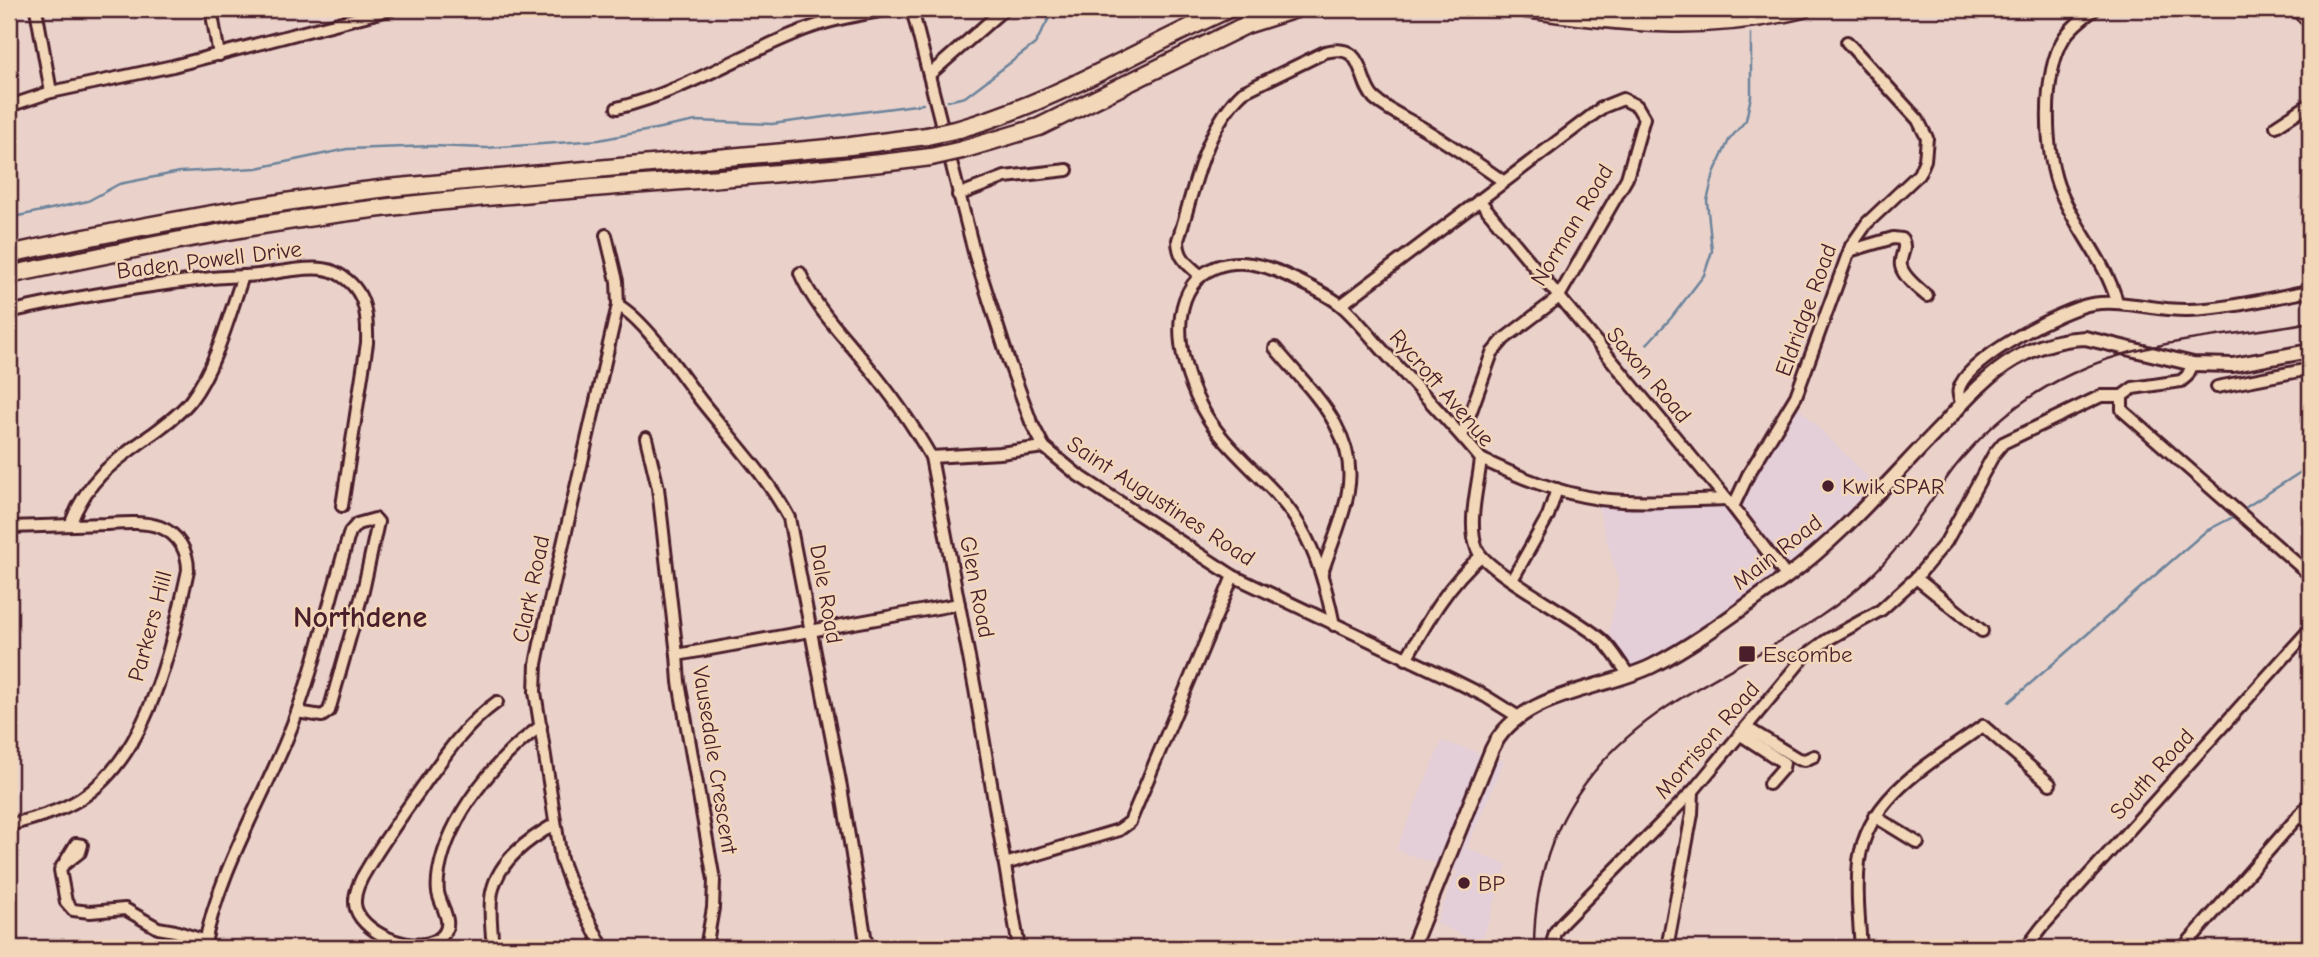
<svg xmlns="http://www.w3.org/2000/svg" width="2319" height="957" font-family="'Comic Neue',sans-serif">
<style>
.built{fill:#e4ced8}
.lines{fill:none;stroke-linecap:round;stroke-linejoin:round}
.stream{stroke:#6c839a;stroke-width:2.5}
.minor-casing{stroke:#4a1f2b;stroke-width:16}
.major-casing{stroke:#4a1f2b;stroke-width:18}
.highway-casing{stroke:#4a1f2b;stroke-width:21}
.minor{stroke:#f2d7b9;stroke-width:10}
.major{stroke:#f2d7b9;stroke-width:12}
.highway{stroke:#f2d7b9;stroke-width:16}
.rail{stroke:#4a1f2b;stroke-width:2.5}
.highway-bridge-casing{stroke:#4a1f2b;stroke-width:21;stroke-linecap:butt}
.highway-bridge{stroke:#f2d7b9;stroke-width:16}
.poi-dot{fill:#4a1f2b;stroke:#f2d7b9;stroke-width:2.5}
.labels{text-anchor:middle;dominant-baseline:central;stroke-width:5;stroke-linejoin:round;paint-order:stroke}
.street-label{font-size:23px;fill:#4a1f2b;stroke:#f2d7b9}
.poi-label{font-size:23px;fill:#4a1f2b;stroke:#f2d7b9;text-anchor:start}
.district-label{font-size:30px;font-weight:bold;fill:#4a1f2b;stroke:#f2d7b9}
</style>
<rect width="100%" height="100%" fill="#ead2cb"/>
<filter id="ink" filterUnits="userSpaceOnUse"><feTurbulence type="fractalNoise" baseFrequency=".0143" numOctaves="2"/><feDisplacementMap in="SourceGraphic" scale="14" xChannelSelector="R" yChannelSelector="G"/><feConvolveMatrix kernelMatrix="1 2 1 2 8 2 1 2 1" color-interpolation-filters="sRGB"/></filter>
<g filter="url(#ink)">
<!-- built -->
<g class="built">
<path d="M 1797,406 L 1875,484 L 1822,537 L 1777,575 L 1648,663 L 1631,665 L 1607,641 L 1619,584 L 1597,503 L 1725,505 Z"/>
<path d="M 1442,741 L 1504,761 L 1467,848 L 1507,865 L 1484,935 L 1475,941 L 1436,923 L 1457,871 L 1396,850 Z"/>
</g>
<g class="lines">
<!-- stream -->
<g class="stream">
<path d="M 948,101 L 965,97 L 1035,44 L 1054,9"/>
<path d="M 9,218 L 88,201 L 119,184 L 180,172 L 257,168 L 347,149 L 433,146 L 486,148 L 599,140 L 696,121 L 772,124 L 923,104"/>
<path d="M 1647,344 L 1671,318 L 1704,275 L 1712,251 L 1707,201 L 1714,173 L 1729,140 L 1746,120 L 1751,96 L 1751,34"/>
<path d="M 2245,508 L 2310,466"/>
<path d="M 2009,702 L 2206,531 L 2233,517"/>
</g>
<!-- minor casing -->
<g class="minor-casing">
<g id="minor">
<path d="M 36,9 L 51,92"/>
<path d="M 211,9 L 219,55"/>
<path d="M 912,9 L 975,256 L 1009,362 L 1031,422 L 1044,447 L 1078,475 L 1233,576 L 1451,679 L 1485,696 L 1517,716"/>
<path d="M 2095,9 C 2084,17 2072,26 2064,38 C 2042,73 2044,156 2061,193 C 2077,231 2106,262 2117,302"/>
<path d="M 2295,9 L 2310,23"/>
<path d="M 930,74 L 1004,9"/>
<path d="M 9,106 L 51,92 L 173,66 L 392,9"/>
<path d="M 617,108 C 680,93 737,57 796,33 C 826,20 859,15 891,9"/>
<path d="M 2276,126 L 2310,104"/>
<path d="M 958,195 L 1005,177 L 1067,170"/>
<path d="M 1479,200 L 1733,507 L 1787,577"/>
<path d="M 1849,251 L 1893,238 L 1902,239 C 1908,250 1899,255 1901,266 C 1903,277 1919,289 1927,296"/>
<path d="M 800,273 C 814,306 840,332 863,360 C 888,390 912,423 931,457 L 975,689 L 1019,948"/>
<path d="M 1201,276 C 1188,265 1178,258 1178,240 C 1194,191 1204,128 1243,92 L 1325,52 C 1366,41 1357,81 1374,98 C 1387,110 1406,118 1421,127 C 1449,144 1476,162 1503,181"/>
<path d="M 618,305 C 648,323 680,374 702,402 C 732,440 767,476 789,518 L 841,787 L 867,948"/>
<path d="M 1341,305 L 1603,107 L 1623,99 L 1637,106 L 1644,118 L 1627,178 L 1558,298 L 1504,339 L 1492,353 L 1462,436"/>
<path d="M 9,312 C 73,297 139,287 204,279 C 222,276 240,277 258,275 C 278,273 314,264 332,271 C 365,285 368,312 367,343 L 342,506"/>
<path d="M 1275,348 C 1309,389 1359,432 1348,491 C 1344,519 1330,547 1322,573"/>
<path d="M 2193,364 L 2187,376 L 2181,381 L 2133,388 L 2122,396 L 2122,410 L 2310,575"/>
<path d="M 2217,387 L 2310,369"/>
<path d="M 1962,404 C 1960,399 1957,395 1959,389 C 1967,359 2062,309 2092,304 C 2125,299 2155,311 2188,310 C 2228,309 2270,298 2310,291"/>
<path d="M 646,438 L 658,488 L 677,655"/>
<path d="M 931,457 L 1000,453 L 1044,447"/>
<path d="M 1481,459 C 1519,477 1557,493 1600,499 C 1641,504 1684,500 1726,499"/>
<path d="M 1733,507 L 1748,475 L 1796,396 L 1851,246 L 1867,223 L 1919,174 L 1925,160 L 1927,138 L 1918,120 L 1847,42"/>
<path d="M 70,525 C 88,477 115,461 155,432 C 168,422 181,413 191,400 C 215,369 230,313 243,276"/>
<path d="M 9,527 C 41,526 74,525 106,524 C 123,523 144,521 160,527 C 178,534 188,551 188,570 C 172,644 149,756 80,799 C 59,812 32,819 9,825"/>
<path d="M 1916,578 L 1982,631"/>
<path d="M 1512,580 L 1548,516 L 1557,489"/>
<path d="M 1334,625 C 1327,591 1318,556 1300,526 C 1274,481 1226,454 1202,408 C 1188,382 1177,346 1181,316 C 1188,264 1234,253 1277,271 C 1295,279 1328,294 1342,306 C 1359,321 1374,341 1389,357 C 1420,391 1452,424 1481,459 C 1478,487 1467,523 1477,549 C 1486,572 1578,618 1602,640 C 1612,649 1620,663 1628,674"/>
<path d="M 1406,659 C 1427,622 1448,584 1481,556"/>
<path d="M 497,702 C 466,724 445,755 423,786 C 404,813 384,840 367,869 C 360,880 352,896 356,909 C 365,936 421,957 442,936 C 455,923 440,906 438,892 C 437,885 438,877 439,871 C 449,816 496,758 541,726"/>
<path d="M 1747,728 L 1798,759 L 1805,760 L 1814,756"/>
<path d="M 1741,735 L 1784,763 L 1783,768 L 1769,784"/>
<path d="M 2299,815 L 2310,824"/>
<path d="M 1874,816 L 1918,843"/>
<path d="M 1005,864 L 1119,830 L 1130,822 L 1233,576"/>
<path d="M 62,866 L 80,852 L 82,845 L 76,844 L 60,870 L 66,902 L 73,910 L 90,912 L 125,909 L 158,928 L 175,931 L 206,941"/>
<path d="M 492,937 C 491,922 489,907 492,892 C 499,860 529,839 555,824"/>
<path d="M 204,948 C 218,873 260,805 288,736 C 315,670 329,599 350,532 L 357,524 L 375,519 L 378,522 L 363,591 L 329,711 L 322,716 L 297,712"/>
<path d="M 603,948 L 571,886 L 561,859 L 535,692 L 536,664 L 540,644 L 618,305 L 617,281 L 606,235"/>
<path d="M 706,948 L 713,908 L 714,880 L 679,682 L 677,655 L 959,604"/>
<path d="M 1551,948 L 1555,932 L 1563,922 L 1693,791 L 1805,656 L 1827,640 L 1881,610 L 1916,578 L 1946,542 L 1994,454 L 2003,443 L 2101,396 L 2122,396"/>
<path d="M 1667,948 L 1692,814 L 1693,791"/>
<path d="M 1861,948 C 1859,920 1856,890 1859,861 C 1868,795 1933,762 1983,726 L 2050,784"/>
<path d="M 2026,948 L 2042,927 L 2310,629"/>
<path d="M 2183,948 L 2310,803"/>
</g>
</g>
<!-- major casing -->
<g class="major-casing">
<path id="major" d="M 1412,948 L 1492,749 C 1519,692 1601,691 1652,666 C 1699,642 1742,608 1785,578 C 1843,536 1891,478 1941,427 C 1963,403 1987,375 2015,359 C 2037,346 2061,339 2085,338 L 2193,364 L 2233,365 L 2310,351"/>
</g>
<!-- highway casing -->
<g class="highway-casing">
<g id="highway">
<path d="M 1526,9 C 1626,23 1704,33 1803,9"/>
<path d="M 959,129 C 1055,102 1139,49 1229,9"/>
<path d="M 962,150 L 1039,127 L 1246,25 L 1296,9"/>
<path d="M 9,254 C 135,227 260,203 388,188 L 850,146 L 927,136"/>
<path d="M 9,275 C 124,251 240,226 357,211 C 548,187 741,181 931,157"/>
</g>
</g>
<!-- minor -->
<use href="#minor" class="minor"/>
<!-- major -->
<use href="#major" class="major"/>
<!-- highway -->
<use href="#highway" class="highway"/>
<!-- rail -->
<path class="rail" d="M 1534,948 C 1534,844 1581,764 1667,707 C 1694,689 1723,674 1751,658 C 1792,634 1835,611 1870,577 C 1904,545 1927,504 1955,467 C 1986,428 2026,395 2071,374 C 2147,337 2229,338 2310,322"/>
<!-- highway-bridge casing -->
<g class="highway-bridge-casing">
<g id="highway-bridge">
<path d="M 927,136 L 959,129"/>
<path d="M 931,157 L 962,150"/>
</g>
</g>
<!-- highway-bridge -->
<use href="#highway-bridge" class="highway-bridge"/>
</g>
</g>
<!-- markers -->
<g class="poi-dot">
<circle cx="1828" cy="486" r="7"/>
<rect x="1738" y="645" width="18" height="18" rx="3.5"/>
<circle cx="1464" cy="883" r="7"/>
</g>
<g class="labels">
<!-- street labels -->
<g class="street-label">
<text transform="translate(1572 225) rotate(-59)">Norman Road</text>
<text transform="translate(209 260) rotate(-7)">Baden Powell Drive</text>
<text transform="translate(1806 310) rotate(-70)">Eldridge Road</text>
<text transform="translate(1649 375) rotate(50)">Saxon Road</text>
<text transform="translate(1442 388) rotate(49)">Rycroft Avenue</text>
<text transform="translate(1161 501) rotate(33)">Saint Augustines Road</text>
<text transform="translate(1777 552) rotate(-38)">Main Road</text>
<text transform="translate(977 587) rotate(79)">Glen Road</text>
<text transform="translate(531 589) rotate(-78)">Clark Road</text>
<text transform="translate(826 594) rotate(80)">Dale Road</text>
<text transform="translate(150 626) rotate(-75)">Parkers Hill</text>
<text transform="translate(1707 740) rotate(-49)">Morrison Road</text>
<text transform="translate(715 760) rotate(81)">Vausedale Crescent</text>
<text transform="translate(2152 774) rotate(-48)">South Road</text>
</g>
<!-- poi labels -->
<g class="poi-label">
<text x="1842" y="486">Kwik SPAR</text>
<text x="1763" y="654">Escombe</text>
<text x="1478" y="883">BP</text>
</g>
<!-- district labels -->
<g class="district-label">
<text x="360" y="617">Northdene</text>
</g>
</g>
<!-- margin -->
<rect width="2319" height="957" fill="none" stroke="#f2d7b9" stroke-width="35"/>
<rect x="18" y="18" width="2284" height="922" fill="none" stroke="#4a1f2b" stroke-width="2.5" filter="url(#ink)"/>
</svg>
